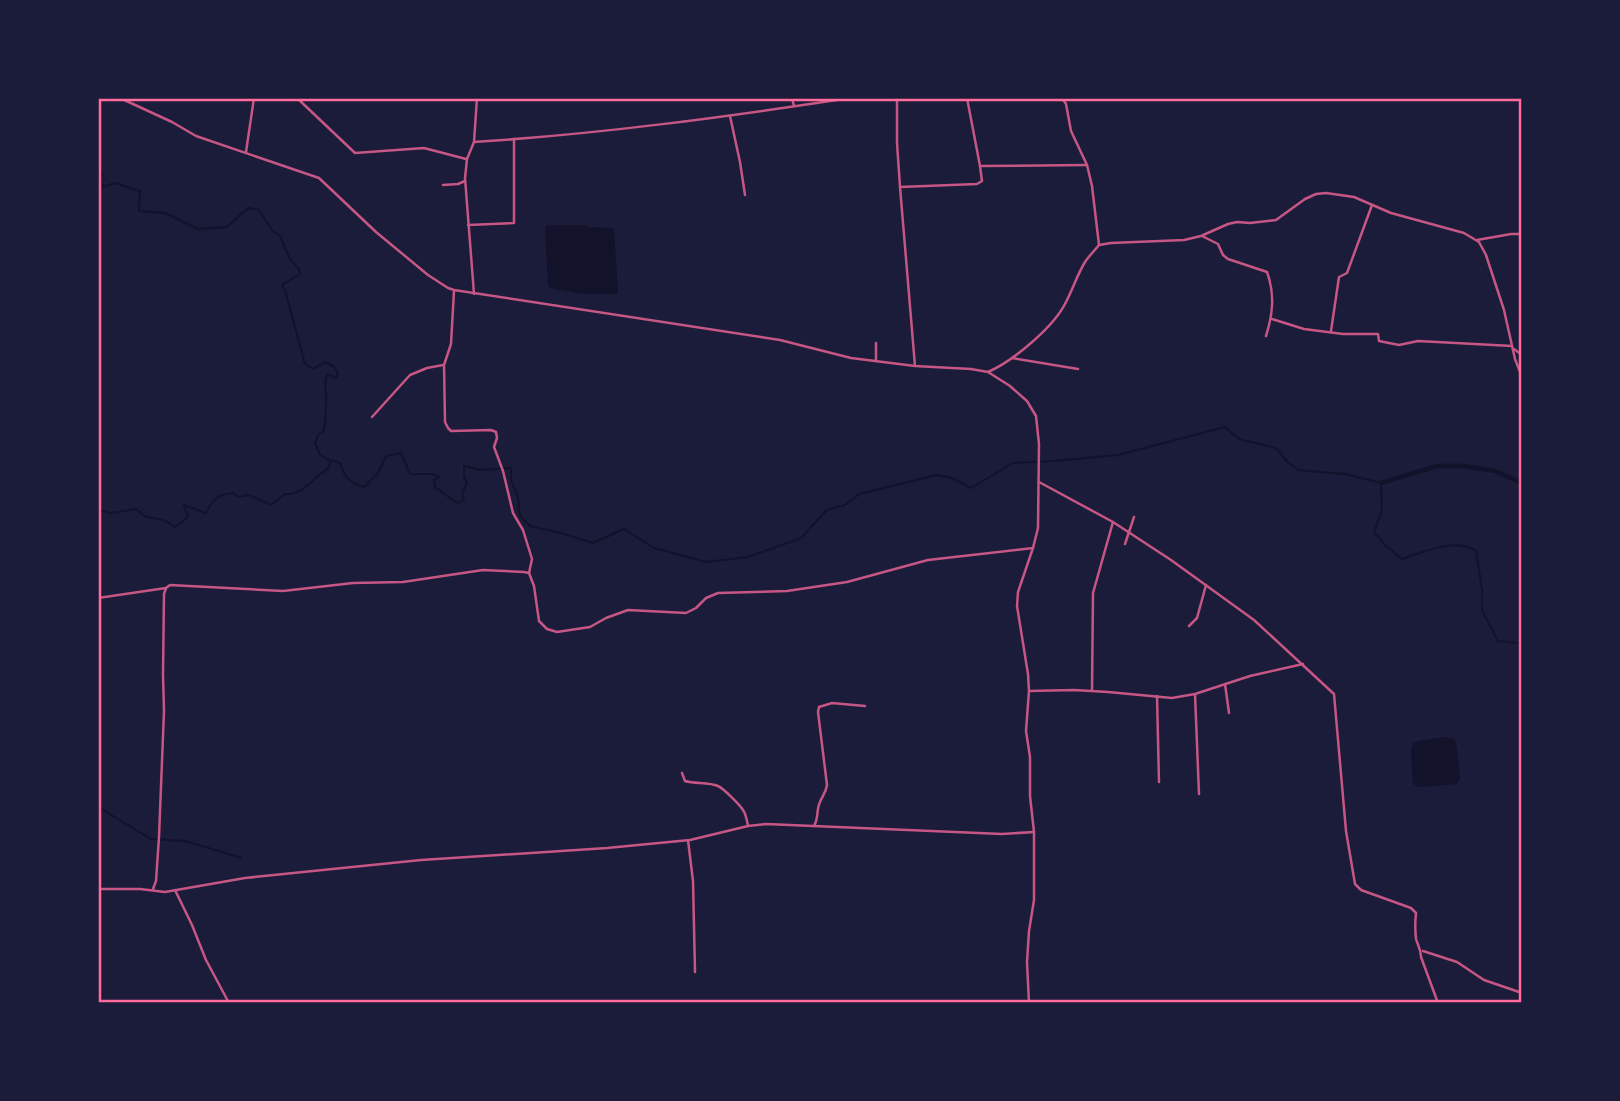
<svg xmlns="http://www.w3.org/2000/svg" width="1620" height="1101" font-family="Georgia,serif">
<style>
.water{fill:#12122b}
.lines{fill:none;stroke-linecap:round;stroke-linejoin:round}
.stream{stroke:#12122b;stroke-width:2}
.canal{stroke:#12122b;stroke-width:4.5}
.minor{stroke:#c65784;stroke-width:2.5}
.neatline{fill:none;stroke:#ff6b9d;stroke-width:2.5}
</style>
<rect width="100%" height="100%" fill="#1b1b3a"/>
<!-- water -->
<g class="water">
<path d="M 551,225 L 585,225 L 588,227 L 614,228 L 618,294 L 582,294 L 550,288 L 548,286 L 545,226 Z"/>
<path d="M 1444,737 L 1455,739 L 1457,749 L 1460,779 L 1456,784 L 1419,787 L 1413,784 L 1411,751 L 1413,742 Z"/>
</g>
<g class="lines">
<!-- stream -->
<g class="stream">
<path d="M 98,172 L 102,174 L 99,177 L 103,187 L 115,183 L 140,191 L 139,211 L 165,213 L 198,229 L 227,227 L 248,208 L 259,210 L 272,230 L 280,236 L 290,259 L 299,269 L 300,274 L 282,285 L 285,290 L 305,364 L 313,369 L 325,362 L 333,366 L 338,374 L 336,378 L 327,374 C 323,385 327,394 326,405 C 326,414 325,422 324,431 L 318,435 L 315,443 L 320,455 L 329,460"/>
<path d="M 98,510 L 111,513 L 136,509 L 146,517 L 164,520 L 175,527 L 188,517 L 184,505 L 206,513 C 212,500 218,494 233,493 L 238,497 L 249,495 L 271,505 L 285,494 C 305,495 313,476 328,469 L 331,460 L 340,463 C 345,478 349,483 364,487 L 378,473 L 386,456 L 401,453 L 410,474 L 432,474 L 440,477 L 434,480 L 435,487 L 457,503 L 464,500 L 462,493 L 467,483 L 464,477 L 464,466 L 481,470 L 511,468 L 511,480 L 518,498 L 520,516 L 530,526 L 561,533 L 593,543 L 624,529 L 654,548 L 706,562 L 748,557 L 801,538 L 827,510 L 845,505 L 859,494 L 937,475 L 952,478 L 971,488 L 1013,463 L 1053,461 L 1118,455 L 1225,427 L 1239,439 L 1276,448 L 1287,461 L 1298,470 L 1345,474 L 1381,483 L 1382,510 L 1374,532 L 1385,545 L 1402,559 C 1424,552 1455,537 1476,551 L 1482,590 L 1482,610 L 1498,641 L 1519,643 L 1522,647"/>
<path d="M 98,807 L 151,839 L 185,841 L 242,858"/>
</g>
<!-- canal -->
<path class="canal" d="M 1381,483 L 1437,466 L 1464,466 L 1495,471 L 1522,483"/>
<!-- minor -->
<g class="minor">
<path d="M 120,98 L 172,122 L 196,136 L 319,178 L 376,232 L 428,275 L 448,288 L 454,290 L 780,340 L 851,358 L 915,366 L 971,369 L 988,372 L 1010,386 L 1027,401 L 1036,416 L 1039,444 L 1038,528 L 1033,548 L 1018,592 L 1017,606 L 1028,674 L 1029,691 L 1026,731 L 1030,757 L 1030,796 L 1034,832 L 1034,900 L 1029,931 L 1027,962 L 1029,1003"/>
<path d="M 297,98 L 355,153 L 424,148 L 466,159"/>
<path d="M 792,98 L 794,106"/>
<path d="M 897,98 L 897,143 L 900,187"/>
<path d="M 967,98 L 980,166 L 1087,165"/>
<path d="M 1062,98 L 1066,104 L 1071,131 L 1087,165 L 1092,186 L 1099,245"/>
<path d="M 730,116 L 740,162 L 745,195"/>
<path d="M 474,142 C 600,134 725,117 850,98"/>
<path d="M 246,152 L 254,98"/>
<path d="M 443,185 L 458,184 L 465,181"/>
<path d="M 468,225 L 514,223 L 514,139"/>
<path d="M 1202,236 L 1218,244 L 1223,255 L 1228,259 L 1267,272 C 1275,294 1273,314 1266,336"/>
<path d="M 1477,240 L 1511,234 L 1522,234"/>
<path d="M 454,291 L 451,344 L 444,365 L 445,422 L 448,428 L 451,431 L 491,430 L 496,432 L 497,438 L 494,447 L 503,471 L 513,513 L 523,530 L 532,559 L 529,573 L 534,586 L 539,621 L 547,629 L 557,632 L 590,627 L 606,618 L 628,610 L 686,613 L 696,608 L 706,598 L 718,593 L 787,591 L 847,582 L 928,560 L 1033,548"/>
<path d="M 474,294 L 465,178 L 467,159 L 474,142 L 477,98"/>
<path d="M 1272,319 L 1304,329 L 1343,334 L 1378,334 L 1379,341 L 1399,345 L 1418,341 L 1512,346"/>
<path d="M 1331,331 L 1339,277 L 1347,273 L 1372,205"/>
<path d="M 876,343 L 876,361"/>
<path d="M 1514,349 L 1522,355"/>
<path d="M 1012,358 L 1078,369"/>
<path d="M 915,366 L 900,187 L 977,184 L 982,181 L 980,166"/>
<path d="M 988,372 C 1013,361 1054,327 1066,302 C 1073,289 1077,275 1085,262 C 1089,256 1095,250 1099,245 L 1111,243 L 1184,240 L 1201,236 L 1228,224 L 1237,222 L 1250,223 L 1276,220 L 1305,199 L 1316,194 L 1326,193 L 1354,197 L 1391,213 L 1464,233 L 1479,242 L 1486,255 L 1504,310 L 1515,359 L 1522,377"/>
<path d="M 372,417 L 410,375 L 427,368 L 443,365"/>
<path d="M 1039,482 L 1113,522 L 1171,560 L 1254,620 L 1334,694 L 1346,831 L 1355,884 L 1361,890 L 1411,908 L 1416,913 C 1415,922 1415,930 1416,939 C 1418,946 1421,949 1421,957 L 1438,1003"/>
<path d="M 1125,544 L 1134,517"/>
<path d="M 98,598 L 166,588"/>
<path d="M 1189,626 L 1197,618 L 1206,585"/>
<path d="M 1225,684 L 1229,713"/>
<path d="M 1029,691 L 1074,690 L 1108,692 L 1172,698 L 1195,694 L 1250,676 L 1303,664"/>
<path d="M 1092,691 L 1093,593 L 1113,522"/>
<path d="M 1195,694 L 1199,794"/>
<path d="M 1157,696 L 1159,782"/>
<path d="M 682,773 L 685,781 C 695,784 708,782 718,786 C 723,788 740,805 743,810 C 746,814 747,821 748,826"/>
<path d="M 814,826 C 819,818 816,810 820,802 C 823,795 826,792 827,785 L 818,712 L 819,707 L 832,703 L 865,706"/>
<path d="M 688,840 L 693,881 L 695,972"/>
<path d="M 98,889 L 140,889 L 165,892 L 245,878 L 421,860 L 607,848 L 690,840 L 748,826 L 766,824 L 1002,834 L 1034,832"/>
<path d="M 153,889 L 156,881 L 159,837 L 164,711 L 163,675 L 164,594 L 166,588 L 170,585 L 283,591 L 353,583 L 403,582 L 483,570 L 524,572 L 529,573"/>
<path d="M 175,890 L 192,925 L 206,960 L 229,1003"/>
<path d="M 1423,951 L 1457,962 L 1484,980 L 1522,993"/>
</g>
</g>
<!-- border -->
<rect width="1620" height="1101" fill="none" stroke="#1b1b3a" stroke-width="200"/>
<rect x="100" y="100" width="1420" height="901" class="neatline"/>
</svg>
